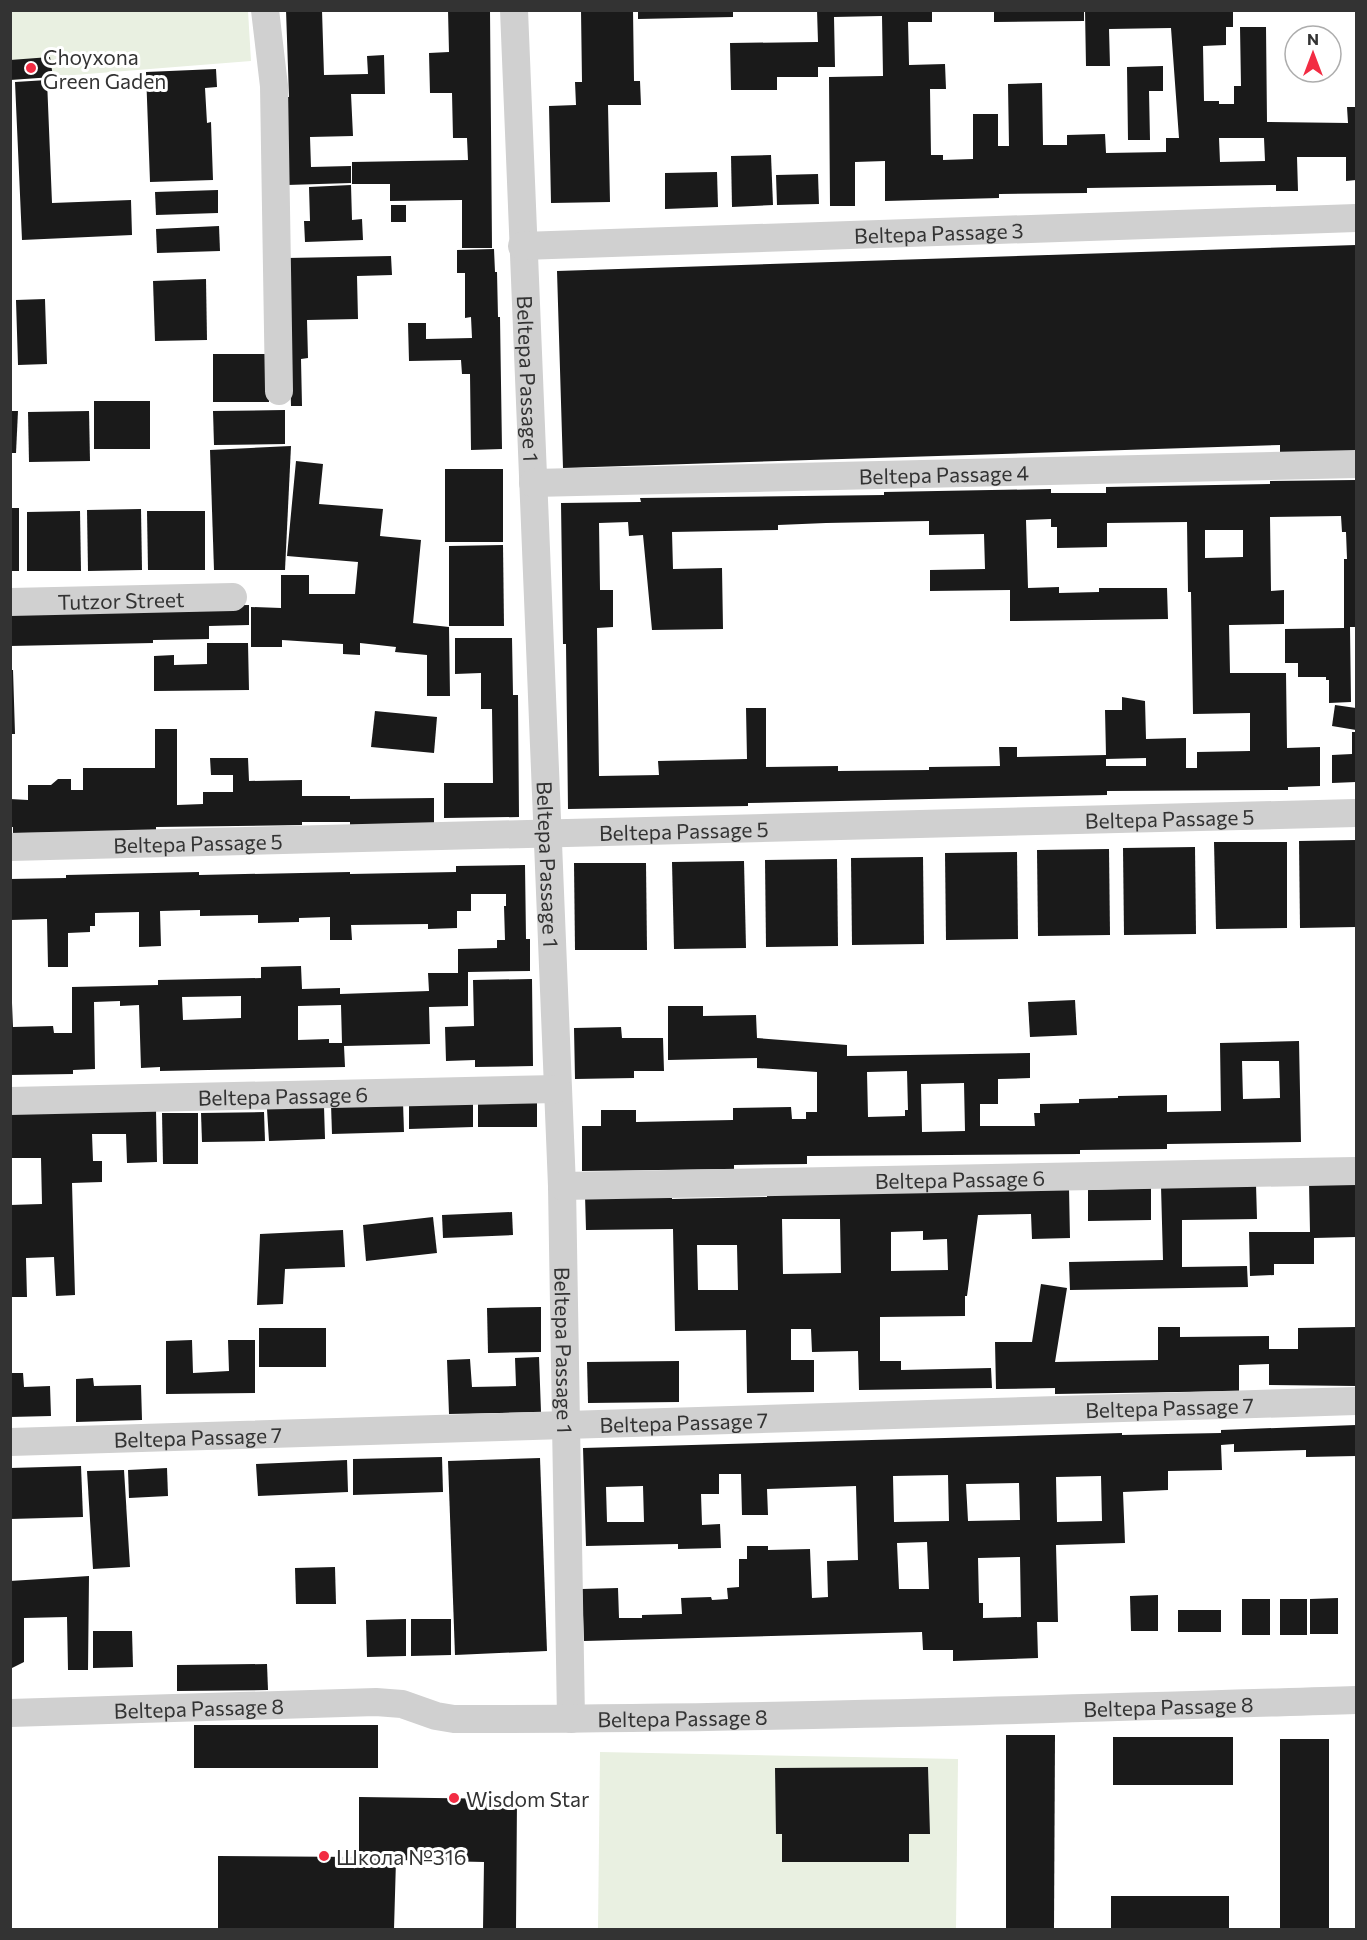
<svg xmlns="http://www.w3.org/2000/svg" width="1367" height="1940" font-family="Commissioner,sans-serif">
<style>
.green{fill:#e9f0e1}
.building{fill:#1a1a1a;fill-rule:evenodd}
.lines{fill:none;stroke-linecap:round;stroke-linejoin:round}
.street{stroke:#d0d0d0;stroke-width:28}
.poi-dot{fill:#f22c43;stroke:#fff;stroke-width:2}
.labels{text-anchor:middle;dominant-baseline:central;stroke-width:6;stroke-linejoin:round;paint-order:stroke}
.poi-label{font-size:21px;fill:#333;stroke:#fff;text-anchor:start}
.street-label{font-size:21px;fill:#333;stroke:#fff}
</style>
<rect width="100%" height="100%" fill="#fff"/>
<!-- green -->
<g class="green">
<path d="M 11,11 L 248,11 L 251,61 L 11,80 Z"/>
<path d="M 600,1752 L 958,1759 L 956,1929 L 598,1930 Z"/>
</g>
<!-- building -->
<g class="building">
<path d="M 286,10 L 322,10 L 324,75 L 368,74 L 367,56 L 384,55 L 385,94 L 351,94 L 353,136 L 310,137 L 311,167 L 351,166 L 351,183 L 287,185 L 284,97 L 289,97 Z"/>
<path d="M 448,10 L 490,10 L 492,248 L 462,248 L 462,200 L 390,201 L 390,184 L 352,184 L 352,162 L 468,160 L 467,138 L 453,138 L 452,93 L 430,93 L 429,53 L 449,52 Z"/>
<path d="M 581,10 L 633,10 L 634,81 L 640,81 L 641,105 L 608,105 L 610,202 L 551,203 L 549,106 L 576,105 L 575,82 L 582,82 Z"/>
<path d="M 638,10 L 733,10 L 733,17 L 638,19 Z"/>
<path d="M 817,10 L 932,10 L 932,22 L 908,22 L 909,65 L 945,64 L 946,89 L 930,89 L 931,155 L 943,155 L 943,160 L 973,159 L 973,114 L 998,114 L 998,146 L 1009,146 L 1008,84 L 1042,83 L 1043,145 L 1067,145 L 1067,135 L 1105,134 L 1106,153 L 1166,152 L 1166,138 L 1179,138 L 1171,28 L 1109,29 L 1110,66 L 1086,66 L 1085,10 L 1233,10 L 1233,27 L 1226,27 L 1226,45 L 1203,46 L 1204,101 L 1219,101 L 1219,104 L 1234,104 L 1234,86 L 1241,86 L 1240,27 L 1266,27 L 1267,122 L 1348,123 L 1347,107 L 1356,107 L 1356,180 L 1346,181 L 1346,157 L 1297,157 L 1298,191 L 1276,191 L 1276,185 L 1087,188 L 1087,193 L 999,194 L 999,198 L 885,201 L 885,161 L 855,162 L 855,206 L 830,206 L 829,77 L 883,76 L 882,16 L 834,17 L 835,67 L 818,67 L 818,77 L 777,77 L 777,90 L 731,90 L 730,43 L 818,42 ZM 1219,138 L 1264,138 L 1265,161 L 1220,162 Z"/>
<path d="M 994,10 L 1084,10 L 1084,21 L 994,22 Z"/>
<path d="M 50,57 L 53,77 L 10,80 L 10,60 Z"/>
<path d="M 1163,66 L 1163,91 L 1149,91 L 1150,140 L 1128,140 L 1127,67 Z"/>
<path d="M 216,69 L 217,87 L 205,88 L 207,123 L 211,122 L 213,180 L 150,182 L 146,72 Z"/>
<path d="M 47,80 L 52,203 L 131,200 L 132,235 L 22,240 L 15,82 Z"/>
<path d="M 771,155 L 773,205 L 732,207 L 731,156 Z"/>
<path d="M 717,172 L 718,207 L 665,209 L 665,173 Z"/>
<path d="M 818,174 L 819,204 L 777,205 L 776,175 Z"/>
<path d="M 351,185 L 352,220 L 362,219 L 363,240 L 305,242 L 304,221 L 310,221 L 309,187 Z"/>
<path d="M 218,190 L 218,213 L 156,215 L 155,192 Z"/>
<rect x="391" y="205" width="15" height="17"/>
<path d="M 219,226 L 220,251 L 157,253 L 156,229 Z"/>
<path d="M 1356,245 L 1356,454 L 1280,456 L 1280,445 L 563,468 L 557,271 Z"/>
<path d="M 494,249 L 495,272 L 497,272 L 498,317 L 500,317 L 502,449 L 471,450 L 470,374 L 462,374 L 461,360 L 409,361 L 408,323 L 426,323 L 426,339 L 472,338 L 471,317 L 465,318 L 465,273 L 457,273 L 457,250 Z"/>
<path d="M 391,256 L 392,275 L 357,276 L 358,319 L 307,320 L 308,358 L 301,359 L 302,406 L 291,406 L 287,258 Z"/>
<path d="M 206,279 L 207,340 L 155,341 L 153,281 Z"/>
<path d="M 45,299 L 47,364 L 18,365 L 16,300 Z"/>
<rect x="213" y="354" width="56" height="48"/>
<rect x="94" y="401" width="56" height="48"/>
<path d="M 285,410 L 285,444 L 214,445 L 213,411 Z"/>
<path d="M 10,411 L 18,411 L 16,453 L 10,453 Z"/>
<path d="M 89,411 L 90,461 L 29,462 L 28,412 Z"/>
<path d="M 291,446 L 285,570 L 214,570 L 210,450 Z"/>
<path d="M 296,461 L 323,464 L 319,504 L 383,509 L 380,536 L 421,540 L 413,623 L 449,627 L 450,696 L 427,696 L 427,655 L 395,652 L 396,647 L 360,643 L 360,655 L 343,654 L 343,644 L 282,640 L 282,647 L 251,647 L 251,607 L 281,608 L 281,575 L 309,575 L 309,594 L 355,594 L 358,562 L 287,556 Z"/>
<rect x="445" y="469" width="58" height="73"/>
<path d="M 1356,480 L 1356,627 L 1350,627 L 1351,702 L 1329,703 L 1329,680 L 1326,680 L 1326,677 L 1298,677 L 1298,663 L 1285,663 L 1285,629 L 1344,628 L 1344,559 L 1347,559 L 1346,532 L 1342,532 L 1341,516 L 1270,517 L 1271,591 L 1284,590 L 1284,624 L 1229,625 L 1230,673 L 1286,673 L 1287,748 L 1320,747 L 1320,786 L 1288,787 L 1288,790 L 1107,791 L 1107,795 L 748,803 L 748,806 L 568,809 L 566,644 L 563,644 L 561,503 L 641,502 L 640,498 L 884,495 L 884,492 L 1051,489 L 1051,493 L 1106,493 L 1106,487 L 1270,484 L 1270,481 ZM 1051,519 L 1051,527 L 1057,527 L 1057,548 L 1107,547 L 1107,523 L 1187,522 L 1188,592 L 1191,592 L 1193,714 L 1250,713 L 1250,751 L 1197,752 L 1197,768 L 1186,768 L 1186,738 L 1146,739 L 1145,701 L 1122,697 L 1122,710 L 1105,710 L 1106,755 L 1017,757 L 1017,747 L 999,747 L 1000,766 L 929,767 L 929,770 L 838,771 L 838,766 L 766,767 L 766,708 L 746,708 L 747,759 L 658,761 L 659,775 L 599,776 L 597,628 L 613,627 L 613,590 L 600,590 L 599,523 L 628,522 L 629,536 L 643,535 L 652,630 L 723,629 L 722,568 L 673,569 L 672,532 L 778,530 L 778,525 L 826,523 L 929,521 L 929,535 L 984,534 L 985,569 L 930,570 L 930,591 L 1010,590 L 1010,621 L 1168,619 L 1167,588 L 1099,588 L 1099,592 L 1059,593 L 1059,587 L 1028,588 L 1026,520 ZM 1205,530 L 1243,530 L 1243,557 L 1205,558 ZM 1146,758 L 1146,766 L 1106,766 L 1106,759 Z"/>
<rect x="10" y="508" width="9" height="63"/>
<path d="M 141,509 L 142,570 L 88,571 L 87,510 Z"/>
<path d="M 80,511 L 81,571 L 27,571 L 27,512 Z"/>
<path d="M 147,511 L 205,511 L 205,570 L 148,570 Z"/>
<path d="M 503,545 L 504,626 L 449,626 L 449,546 Z"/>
<path d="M 249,605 L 249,625 L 209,626 L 209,639 L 153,640 L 153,643 L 10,646 L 10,609 Z"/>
<path d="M 455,638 L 512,638 L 513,695 L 518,695 L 519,817 L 444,818 L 444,783 L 493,783 L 492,709 L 481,709 L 481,673 L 455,674 Z"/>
<path d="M 207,643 L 248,643 L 249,690 L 154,691 L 154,656 L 174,655 L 174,665 L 207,664 Z"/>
<path d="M 10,670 L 13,670 L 15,734 L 10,734 Z"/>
<path d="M 1335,705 L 1356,708 L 1356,730 L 1332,726 Z"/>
<path d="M 375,711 L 437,717 L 434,753 L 371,747 Z"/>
<path d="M 155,729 L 177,729 L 177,805 L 203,804 L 203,792 L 233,792 L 233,775 L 211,775 L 210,758 L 248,758 L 249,781 L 302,780 L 302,796 L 350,796 L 350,799 L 434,798 L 434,824 L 350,825 L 350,822 L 302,822 L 302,825 L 156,827 L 156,832 L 13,833 L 13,827 L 10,827 L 10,799 L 28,800 L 28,785 L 51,785 L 58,779 L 71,779 L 71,790 L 83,790 L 83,768 L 155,768 Z"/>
<path d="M 1352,732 L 1356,732 L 1356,782 L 1332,783 L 1332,755 L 1352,754 Z"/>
<path d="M 1356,840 L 1356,927 L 1300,928 L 1299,841 Z"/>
<path d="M 1214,842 L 1287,842 L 1287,928 L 1216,929 Z"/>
<path d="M 1195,847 L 1196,934 L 1124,935 L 1123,848 Z"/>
<path d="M 1109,849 L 1110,935 L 1038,936 L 1037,850 Z"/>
<path d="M 1017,852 L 1018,939 L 946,940 L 945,853 Z"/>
<path d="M 923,857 L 924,944 L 852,945 L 851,858 Z"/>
<path d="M 837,859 L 838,946 L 766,947 L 765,860 Z"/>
<path d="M 744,861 L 746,948 L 674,949 L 672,862 Z"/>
<path d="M 574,863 L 646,863 L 647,950 L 575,950 Z"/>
<path d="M 525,865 L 526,939 L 530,939 L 530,971 L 468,972 L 468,1006 L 429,1007 L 430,1044 L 344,1046 L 345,1067 L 160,1071 L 160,1067 L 141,1068 L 139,1005 L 120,1006 L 120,1001 L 94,1002 L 95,1069 L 73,1070 L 73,1074 L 10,1075 L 10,1003 L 12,1003 L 13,1027 L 53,1026 L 54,1033 L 72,1033 L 72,987 L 158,985 L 158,980 L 261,978 L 261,967 L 301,966 L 302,989 L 340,988 L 340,994 L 429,991 L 428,973 L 458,973 L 458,949 L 497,948 L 497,940 L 505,940 L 504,906 L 506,906 L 506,894 L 471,894 L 471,911 L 457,911 L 457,928 L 428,929 L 428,924 L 351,925 L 352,940 L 330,940 L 330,917 L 299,918 L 299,922 L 258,923 L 258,915 L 200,916 L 200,910 L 160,911 L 161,946 L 139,947 L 139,912 L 95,913 L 95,926 L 90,926 L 90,932 L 68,933 L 68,967 L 48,967 L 47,919 L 10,920 L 10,879 L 66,878 L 66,875 L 199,872 L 199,875 L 350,872 L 350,874 L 456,872 L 456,866 ZM 241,996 L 241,1018 L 183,1020 L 182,997 ZM 341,1005 L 342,1043 L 329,1043 L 329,1039 L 298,1040 L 298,1006 Z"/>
<path d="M 532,979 L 533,1066 L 475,1067 L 475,1060 L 446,1061 L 445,1027 L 474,1026 L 473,980 Z"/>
<path d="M 1075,1000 L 1077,1035 L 1030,1037 L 1028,1002 Z"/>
<path d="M 668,1006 L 703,1006 L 703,1016 L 756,1015 L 757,1038 L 847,1045 L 847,1056 L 1030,1053 L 1030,1078 L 998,1079 L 998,1104 L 980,1104 L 980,1126 L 1035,1126 L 1034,1113 L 1040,1113 L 1040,1104 L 1079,1103 L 1079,1099 L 1118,1098 L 1118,1096 L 1167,1095 L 1167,1112 L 1221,1111 L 1220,1043 L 1299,1041 L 1301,1142 L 1167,1144 L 1167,1149 L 1080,1150 L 1080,1154 L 807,1156 L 807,1164 L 734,1165 L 734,1169 L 582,1171 L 582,1126 L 601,1126 L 601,1110 L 636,1110 L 636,1122 L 733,1120 L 733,1108 L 791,1107 L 792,1119 L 806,1119 L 806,1112 L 817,1112 L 817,1072 L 757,1068 L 757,1058 L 668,1060 ZM 1242,1061 L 1279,1061 L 1280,1098 L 1243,1099 ZM 907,1071 L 908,1110 L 905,1110 L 905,1116 L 868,1117 L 867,1072 ZM 964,1083 L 965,1131 L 922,1132 L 921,1084 Z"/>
<path d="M 621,1027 L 622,1038 L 663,1038 L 664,1071 L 634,1071 L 634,1078 L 575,1079 L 574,1028 Z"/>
<rect x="478" y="1100" width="59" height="27"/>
<path d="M 473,1101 L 473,1127 L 409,1129 L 409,1103 Z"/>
<path d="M 403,1102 L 404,1132 L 332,1134 L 331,1104 Z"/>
<path d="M 324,1107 L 325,1139 L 269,1141 L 267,1109 Z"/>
<path d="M 156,1110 L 157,1162 L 127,1163 L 126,1134 L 92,1134 L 93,1161 L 102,1161 L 102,1182 L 72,1183 L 75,1295 L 56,1296 L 54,1257 L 26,1258 L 27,1297 L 10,1297 L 10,1205 L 42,1204 L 41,1158 L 10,1158 L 10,1111 Z"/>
<path d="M 264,1112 L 265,1141 L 202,1142 L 201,1113 Z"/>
<path d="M 162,1113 L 198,1113 L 198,1164 L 163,1164 Z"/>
<path d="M 1356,1182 L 1356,1237 L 1314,1238 L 1314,1264 L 1274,1264 L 1274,1275 L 1250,1276 L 1249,1232 L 1310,1232 L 1309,1183 Z"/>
<path d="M 1256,1184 L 1257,1219 L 1182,1220 L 1182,1267 L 1247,1266 L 1248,1287 L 1070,1290 L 1069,1262 L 1163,1260 L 1161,1186 Z"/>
<path d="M 1069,1188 L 1070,1238 L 1032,1239 L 1031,1214 L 978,1215 L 967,1296 L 965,1296 L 965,1316 L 880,1317 L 880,1361 L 901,1361 L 901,1370 L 991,1368 L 992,1388 L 859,1390 L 858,1351 L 812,1352 L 811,1329 L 791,1329 L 791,1360 L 814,1360 L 814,1392 L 747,1393 L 746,1330 L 675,1331 L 673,1229 L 586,1230 L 585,1195 L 672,1194 L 672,1199 L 767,1197 L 767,1192 ZM 782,1219 L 840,1219 L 841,1273 L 783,1274 ZM 923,1231 L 923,1240 L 947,1239 L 948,1270 L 891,1271 L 891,1232 ZM 697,1245 L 737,1245 L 738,1290 L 698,1290 Z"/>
<path d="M 1151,1188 L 1151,1220 L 1088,1221 L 1088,1190 Z"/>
<path d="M 512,1212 L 513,1235 L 443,1238 L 442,1215 Z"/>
<path d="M 433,1217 L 437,1253 L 366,1261 L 363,1225 Z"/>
<path d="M 343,1230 L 345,1267 L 285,1269 L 283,1304 L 257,1305 L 260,1234 Z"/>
<path d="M 1041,1284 L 1067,1288 L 1055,1362 L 1158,1360 L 1158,1327 L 1180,1327 L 1180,1337 L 1269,1336 L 1269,1349 L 1298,1349 L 1298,1328 L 1356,1327 L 1356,1386 L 1269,1385 L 1269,1364 L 1239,1365 L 1239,1391 L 1055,1394 L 1055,1388 L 996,1389 L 995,1342 L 1032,1342 Z"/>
<path d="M 541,1307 L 541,1352 L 488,1353 L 487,1308 Z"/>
<rect x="259" y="1328" width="67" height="39"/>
<path d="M 192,1340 L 193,1373 L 229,1371 L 228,1340 L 255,1340 L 255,1393 L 166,1394 L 166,1341 Z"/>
<path d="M 539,1357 L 541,1412 L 449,1414 L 447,1360 L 470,1359 L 472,1387 L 516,1386 L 515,1358 Z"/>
<path d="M 679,1361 L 679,1402 L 588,1403 L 587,1362 Z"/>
<path d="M 10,1373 L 23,1373 L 24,1387 L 50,1386 L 51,1416 L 10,1417 Z"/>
<path d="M 93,1378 L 94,1386 L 141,1385 L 142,1420 L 76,1422 L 76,1379 Z"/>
<path d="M 1356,1425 L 1356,1456 L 1306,1457 L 1306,1450 L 1234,1452 L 1234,1444 L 1221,1445 L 1222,1470 L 1168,1471 L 1168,1490 L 1123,1492 L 1125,1543 L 1056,1545 L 1058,1622 L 1037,1622 L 1038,1658 L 953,1661 L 953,1650 L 923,1650 L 922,1632 L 584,1641 L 582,1589 L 618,1588 L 619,1618 L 642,1618 L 642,1615 L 682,1614 L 681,1598 L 711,1597 L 712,1600 L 728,1599 L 727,1588 L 739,1587 L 739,1559 L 747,1559 L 747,1546 L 768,1546 L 768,1550 L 810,1549 L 812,1598 L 828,1597 L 827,1561 L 858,1560 L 856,1486 L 767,1489 L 768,1515 L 742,1515 L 741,1474 L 719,1474 L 719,1494 L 701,1494 L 702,1525 L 720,1524 L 721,1548 L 678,1549 L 678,1544 L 586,1546 L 583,1448 L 1122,1433 L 1122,1435 L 1167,1434 L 1221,1433 L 1221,1430 ZM 948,1475 L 949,1521 L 894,1522 L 893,1476 ZM 1101,1476 L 1102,1521 L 1057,1522 L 1056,1477 ZM 1019,1483 L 1020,1520 L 968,1521 L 966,1484 ZM 643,1486 L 644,1522 L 607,1522 L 606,1487 ZM 927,1542 L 929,1589 L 899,1589 L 897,1543 ZM 1020,1557 L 1021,1617 L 983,1618 L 983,1603 L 979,1603 L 978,1558 Z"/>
<path d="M 442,1457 L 443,1492 L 353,1495 L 353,1459 Z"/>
<path d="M 540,1458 L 547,1651 L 455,1655 L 448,1461 Z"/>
<path d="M 347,1460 L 348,1492 L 258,1496 L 256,1464 Z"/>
<path d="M 81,1466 L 83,1517 L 10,1519 L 10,1468 Z"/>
<path d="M 167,1468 L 168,1496 L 129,1498 L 128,1470 Z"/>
<path d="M 124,1470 L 130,1567 L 93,1569 L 87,1471 Z"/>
<path d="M 335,1567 L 336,1604 L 296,1604 L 295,1568 Z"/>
<path d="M 89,1576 L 88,1670 L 68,1670 L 67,1617 L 24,1618 L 24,1662 L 10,1669 L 10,1581 Z"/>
<path d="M 1158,1595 L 1158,1631 L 1131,1631 L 1130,1596 Z"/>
<path d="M 1338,1598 L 1338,1634 L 1310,1634 L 1310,1599 Z"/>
<rect x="1242" y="1599" width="28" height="36"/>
<rect x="1280" y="1599" width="27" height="36"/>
<rect x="1178" y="1610" width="43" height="22"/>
<path d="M 406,1619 L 406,1656 L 367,1657 L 366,1620 Z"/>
<path d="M 411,1619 L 451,1619 L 451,1655 L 411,1656 Z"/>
<path d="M 93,1631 L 132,1631 L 133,1667 L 93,1668 Z"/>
<path d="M 267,1664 L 268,1690 L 177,1691 L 177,1665 Z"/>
<rect x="194" y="1725" width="184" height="43"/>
<path d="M 1006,1735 L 1055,1735 L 1054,1929 L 1006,1929 Z"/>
<rect x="1113" y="1737" width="120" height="48"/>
<rect x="1280" y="1739" width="49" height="190"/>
<path d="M 928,1767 L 930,1834 L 909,1834 L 909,1862 L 782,1862 L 782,1834 L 776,1834 L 775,1768 Z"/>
<path d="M 359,1797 L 517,1799 L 516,1929 L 483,1929 L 484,1862 L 396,1860 L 394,1929 L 218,1929 L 218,1856 L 359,1857 Z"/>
<rect x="1111" y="1896" width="118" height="33"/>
</g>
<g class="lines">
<!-- street -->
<g class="street">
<path d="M 265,10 L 274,86 L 279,391"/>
<path id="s1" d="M 514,10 L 562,1186 L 571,1719"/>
<path id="s2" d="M 522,246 L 1356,218"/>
<path id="s3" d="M 533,483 L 1356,464"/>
<path id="s4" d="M 10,602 L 233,597"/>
<path id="s5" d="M 10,847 L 1356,813"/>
<path id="s6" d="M 10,1101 L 557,1089"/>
<path id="s7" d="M 562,1186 L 1356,1171"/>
<path id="s8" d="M 10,1442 L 1356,1401"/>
<path id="s9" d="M 10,1713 L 376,1702 L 402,1704 L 436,1716 L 454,1719 C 755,1719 1056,1709 1356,1700"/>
</g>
</g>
<!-- markers -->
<g class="poi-dot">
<circle cx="31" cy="68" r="6"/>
<circle cx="454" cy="1798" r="6"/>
<circle cx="324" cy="1856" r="6"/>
</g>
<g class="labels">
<!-- poi labels -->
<g class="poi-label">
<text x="43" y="56">Choyxona<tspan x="43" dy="24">Green Gaden</tspan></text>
<text x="466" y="1798">Wisdom Star</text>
<text x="336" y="1856">Школа №316</text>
</g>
<!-- street labels -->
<g class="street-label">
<text stroke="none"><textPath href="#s2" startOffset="417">Beltepa Passage 3</textPath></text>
<text stroke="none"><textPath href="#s1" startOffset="369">Beltepa Passage 1</textPath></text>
<text stroke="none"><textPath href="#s3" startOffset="411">Beltepa Passage 4</textPath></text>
<text stroke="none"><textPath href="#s4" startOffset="111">Tutzor Street</textPath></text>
<text stroke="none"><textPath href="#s5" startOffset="1160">Beltepa Passage 5</textPath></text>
<text stroke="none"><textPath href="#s5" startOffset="674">Beltepa Passage 5</textPath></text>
<text stroke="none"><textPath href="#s5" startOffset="188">Beltepa Passage 5</textPath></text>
<text stroke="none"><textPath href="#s1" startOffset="855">Beltepa Passage 1</textPath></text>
<text stroke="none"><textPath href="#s6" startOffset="273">Beltepa Passage 6</textPath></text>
<text stroke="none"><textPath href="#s7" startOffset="398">Beltepa Passage 6</textPath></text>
<text stroke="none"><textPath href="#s1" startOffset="1341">Beltepa Passage 1</textPath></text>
<text stroke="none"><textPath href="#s8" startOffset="1160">Beltepa Passage 7</textPath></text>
<text stroke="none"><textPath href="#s8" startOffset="674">Beltepa Passage 7</textPath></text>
<text stroke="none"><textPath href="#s8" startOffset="188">Beltepa Passage 7</textPath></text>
<text stroke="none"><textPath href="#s9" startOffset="1161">Beltepa Passage 8</textPath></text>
<text stroke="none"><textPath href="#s9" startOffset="189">Beltepa Passage 8</textPath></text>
<text stroke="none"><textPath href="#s9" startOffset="675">Beltepa Passage 8</textPath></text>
</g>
</g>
<!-- border -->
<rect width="1367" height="1940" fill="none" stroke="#333333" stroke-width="24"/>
<!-- north arrow -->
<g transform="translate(1313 54)"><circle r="28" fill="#ffffff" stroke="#adadad" stroke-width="1.5"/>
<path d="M0-4.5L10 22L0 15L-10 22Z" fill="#f22c43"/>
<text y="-9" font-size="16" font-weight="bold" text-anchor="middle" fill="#333333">N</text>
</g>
</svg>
